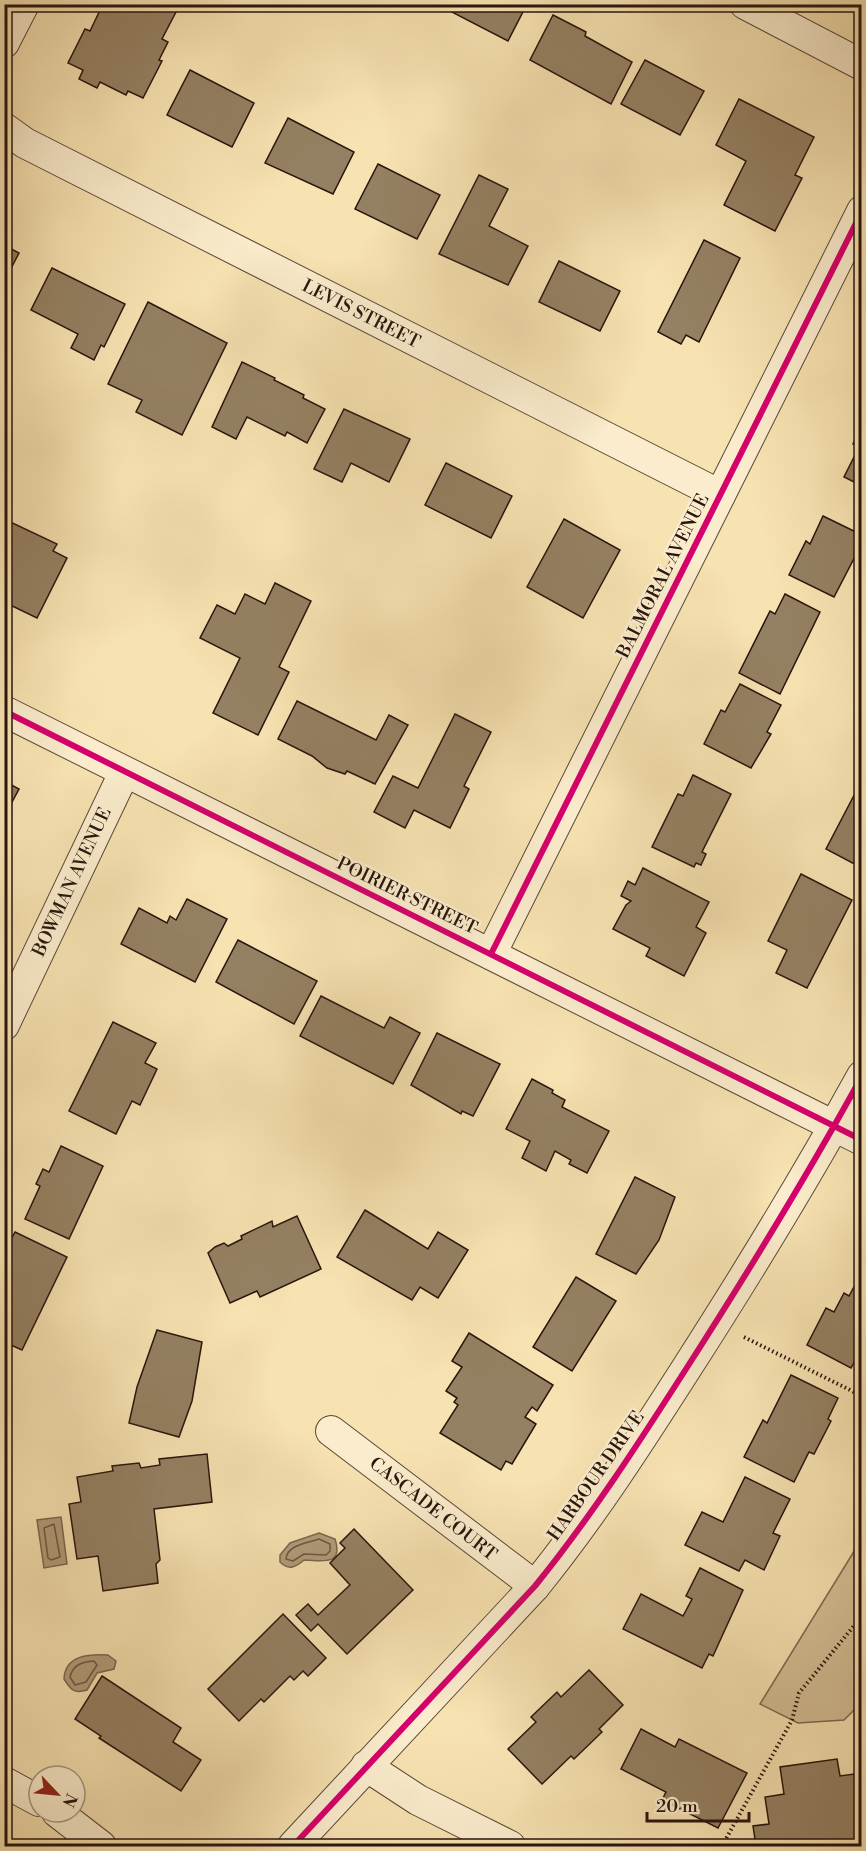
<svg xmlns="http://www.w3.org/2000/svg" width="866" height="1851" font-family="'Libre Bodoni',serif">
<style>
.green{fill:#d4bf95;stroke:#7e6a51;stroke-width:1.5}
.water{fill:#b19c79;stroke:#7b664e;stroke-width:1.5}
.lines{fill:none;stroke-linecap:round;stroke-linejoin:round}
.shore{stroke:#6d5843;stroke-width:1.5}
.building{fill:#948062;stroke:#29150d;stroke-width:1.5}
.street-casing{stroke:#5c4836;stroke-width:32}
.path{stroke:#29150d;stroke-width:4;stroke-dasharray:1.5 3;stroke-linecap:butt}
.street{stroke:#faeccc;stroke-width:30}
.cycleway-casing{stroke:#faeccc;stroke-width:10}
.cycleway{stroke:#d6006c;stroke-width:6}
.labels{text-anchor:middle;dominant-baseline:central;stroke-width:5;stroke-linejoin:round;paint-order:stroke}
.street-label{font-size:18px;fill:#29150d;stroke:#faeccc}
</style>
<rect width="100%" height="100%" fill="#f7e2b1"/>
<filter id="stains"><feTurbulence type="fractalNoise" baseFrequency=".00333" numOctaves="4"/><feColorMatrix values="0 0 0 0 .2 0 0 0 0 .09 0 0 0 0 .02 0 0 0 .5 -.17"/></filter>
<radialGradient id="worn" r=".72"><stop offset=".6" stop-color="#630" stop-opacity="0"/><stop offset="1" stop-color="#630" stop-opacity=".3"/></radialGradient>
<!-- green -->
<path class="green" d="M 861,1540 L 861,1703 L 844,1720 L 798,1723 L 760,1704 Z"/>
<!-- water -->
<g class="water">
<path d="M 61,1517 L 67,1564 L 44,1568 L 37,1520 Z"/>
<path d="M 319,1533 L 335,1539 C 344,1567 321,1560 304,1560 C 296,1567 289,1571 280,1562 L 280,1555 L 290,1543 Z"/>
<path d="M 108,1655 L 116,1661 L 114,1669 L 97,1673 L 87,1690 C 74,1694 71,1690 64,1679 C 65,1655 89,1654 108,1655 Z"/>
</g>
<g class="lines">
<!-- shore -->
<g class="shore">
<path d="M 54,1524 L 60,1557 L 51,1560 L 48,1558 L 44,1528 Z"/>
<path d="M 319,1539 L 330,1544 L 330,1551 L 326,1555 L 304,1554 L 293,1561 L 286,1559 C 287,1545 307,1543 319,1539 Z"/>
<path d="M 94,1661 L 97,1665 L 86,1682 L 75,1685 L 70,1677 C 73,1664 83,1662 94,1661 Z"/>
</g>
</g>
<!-- building -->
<g class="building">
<path d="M 103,4 L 166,4 L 177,10 L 162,39 L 168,42 L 159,60 L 162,61 L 143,98 L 128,91 L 126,95 L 100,82 L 97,88 L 79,79 L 83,70 L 68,63 L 85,29 L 90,31 Z"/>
<path d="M 443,4 L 527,4 L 508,41 L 442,7 Z"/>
<path d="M 553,15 L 586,32 L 585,36 L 632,62 L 611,104 L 530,60 Z"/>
<path d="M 645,60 L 704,91 L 680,135 L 621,104 Z"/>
<path d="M 190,70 L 254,103 L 232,147 L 167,115 Z"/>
<path d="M 739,99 L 814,137 L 795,175 L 802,178 L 775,231 L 724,205 L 746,161 L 716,145 Z"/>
<path d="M 288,118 L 354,152 L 333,194 L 265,163 Z"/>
<path d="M 378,164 L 440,195 L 417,239 L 355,209 Z"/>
<path d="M 479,175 L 508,189 L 489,226 L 528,246 L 508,285 L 439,254 Z"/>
<path d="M 704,240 L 740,258 L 699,342 L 686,335 L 681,344 L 658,332 Z"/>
<path d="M 4,245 L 19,253 L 4,282 Z"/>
<path d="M 559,261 L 620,291 L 600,331 L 539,302 Z"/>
<path d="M 52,268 L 125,304 L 104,347 L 101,345 L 94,360 L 71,348 L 78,334 L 31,310 Z"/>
<path d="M 148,302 L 227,343 L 182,435 L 136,412 L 142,400 L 108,384 Z"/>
<path d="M 242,362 L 275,378 L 274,380 L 304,395 L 303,398 L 325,409 L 307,443 L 287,432 L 285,436 L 247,417 L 236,439 L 212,427 Z"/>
<path d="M 344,409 L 410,439 L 389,482 L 351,463 L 342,482 L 314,469 Z"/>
<path d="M 862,427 L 862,486 L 844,477 L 859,447 L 853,444 Z"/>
<path d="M 446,463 L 512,496 L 491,538 L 425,505 Z"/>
<path d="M 823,516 L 862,535 L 862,543 L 834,597 L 789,575 L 806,541 L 810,544 Z"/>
<path d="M 4,519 L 57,544 L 53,551 L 67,558 L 37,618 L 4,602 L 4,584 L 8,578 L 4,576 Z"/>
<path d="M 564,519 L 620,550 L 583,618 L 527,587 Z"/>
<path d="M 275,583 L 311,601 L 279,667 L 289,672 L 258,735 L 213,713 L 240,658 L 200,638 L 217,605 L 235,614 L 245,594 L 265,604 Z"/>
<path d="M 785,594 L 820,612 L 780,694 L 739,673 L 770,611 L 775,614 Z"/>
<path d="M 740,684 L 781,705 L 767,732 L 771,734 L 751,768 L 704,744 L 721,710 L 725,712 Z"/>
<path d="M 297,701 L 376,740 L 389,715 L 408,725 L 375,784 L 347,771 L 345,774 L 327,768 L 312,756 L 278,739 Z"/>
<path d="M 455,714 L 491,732 L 464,786 L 469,789 L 450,828 L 414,810 L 405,828 L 374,812 L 393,776 L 418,788 Z"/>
<path d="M 693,775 L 731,794 L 702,852 L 706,854 L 701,865 L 696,863 L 694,867 L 652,847 L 678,794 L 683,796 Z"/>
<path d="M 862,780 L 862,868 L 826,849 Z"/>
<path d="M 4,781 L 19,789 L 4,817 Z"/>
<path d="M 643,868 L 709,902 L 696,927 L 706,933 L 684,976 L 646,956 L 650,948 L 613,929 L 626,905 L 631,901 L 621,896 L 628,881 L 635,885 Z"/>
<path d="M 801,874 L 852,900 L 807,988 L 776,973 L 787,950 L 768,941 Z"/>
<path d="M 187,899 L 227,919 L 195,982 L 121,944 L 139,908 L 167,923 L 170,916 L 176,920 Z"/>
<path d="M 238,940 L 317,981 L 294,1024 L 216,982 Z"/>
<path d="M 321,996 L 384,1028 L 390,1017 L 420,1033 L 393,1084 L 300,1036 Z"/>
<path d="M 113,1022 L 156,1043 L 145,1063 L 157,1069 L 140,1105 L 132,1101 L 116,1134 L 69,1111 Z"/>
<path d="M 437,1033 L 500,1064 L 473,1116 L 462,1111 L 461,1114 L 411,1085 Z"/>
<path d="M 532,1079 L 553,1090 L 552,1093 L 565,1100 L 562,1107 L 609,1131 L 587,1173 L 569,1164 L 571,1160 L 555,1151 L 546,1171 L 522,1158 L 530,1141 L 506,1129 Z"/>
<path d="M 61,1146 L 103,1166 L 69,1239 L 25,1219 L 40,1186 L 36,1184 L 43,1169 L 49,1172 Z"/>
<path d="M 635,1177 L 675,1197 L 659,1240 L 636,1274 L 596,1254 Z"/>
<path d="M 365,1210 L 428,1249 L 438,1232 L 468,1250 L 438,1298 L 420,1287 L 412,1300 L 337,1257 Z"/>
<path d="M 297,1216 L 321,1269 L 260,1297 L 257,1291 L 230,1303 L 208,1253 L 215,1247 L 224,1243 L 228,1246 L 242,1239 L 241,1236 L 272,1221 L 273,1227 Z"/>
<path d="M 15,1232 L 67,1257 L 22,1350 L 4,1342 L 4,1277 L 10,1267 L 4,1264 L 4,1253 Z"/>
<path d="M 862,1272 L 862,1348 L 851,1368 L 807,1345 L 826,1308 L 834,1312 L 844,1293 L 849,1296 Z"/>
<path d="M 576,1277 L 616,1301 L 572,1371 L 533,1347 Z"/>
<path d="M 157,1330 L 202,1342 L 192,1401 L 179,1437 L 129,1423 L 137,1387 Z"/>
<path d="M 469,1333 L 553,1385 L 537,1411 L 532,1407 L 525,1417 L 536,1424 L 512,1464 L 506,1461 L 501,1470 L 440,1433 L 458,1405 L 454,1402 L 457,1398 L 446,1391 L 462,1367 L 452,1361 Z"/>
<path d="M 791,1375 L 838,1398 L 828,1419 L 831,1421 L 814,1454 L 809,1452 L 794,1482 L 744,1457 L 763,1420 L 767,1423 Z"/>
<path d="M 207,1454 L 212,1502 L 154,1509 L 160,1560 L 156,1564 L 158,1583 L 103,1591 L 98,1556 L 77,1559 L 69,1504 L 81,1502 L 77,1477 L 113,1471 L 112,1466 L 139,1463 L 141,1468 L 160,1465 L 159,1459 Z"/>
<path d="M 745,1477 L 790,1499 L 773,1533 L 780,1536 L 764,1570 L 745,1560 L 739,1571 L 685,1545 L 702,1512 L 723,1522 Z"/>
<path d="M 354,1529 L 413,1590 L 347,1654 L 318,1624 L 311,1631 L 296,1615 L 308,1604 L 318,1615 L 350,1585 L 330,1563 L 345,1548 L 340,1543 Z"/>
<path d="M 700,1568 L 743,1590 L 713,1656 L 709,1654 L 702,1668 L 623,1629 L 641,1594 L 683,1616 L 692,1599 L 686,1596 Z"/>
<path d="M 283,1614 L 326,1658 L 308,1676 L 303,1671 L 294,1680 L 290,1676 L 264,1702 L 261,1699 L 239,1721 L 208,1689 Z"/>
<path d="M 589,1670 L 623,1705 L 599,1729 L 602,1732 L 574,1759 L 571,1756 L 542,1784 L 508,1749 L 536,1722 L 531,1717 L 557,1692 L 561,1697 Z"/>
<path d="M 102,1676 L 181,1728 L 173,1742 L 201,1760 L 181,1791 L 99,1738 L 101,1736 L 75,1719 Z"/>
<path d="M 641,1729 L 675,1747 L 679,1739 L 747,1773 L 718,1828 L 662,1800 L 666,1792 L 621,1769 Z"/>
<path d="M 837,1759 L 840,1776 L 854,1774 L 856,1789 L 862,1789 L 862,1846 L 756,1846 L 753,1826 L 769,1824 L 765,1797 L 784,1794 L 780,1767 Z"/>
</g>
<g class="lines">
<!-- street casing -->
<g class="street-casing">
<g id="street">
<path d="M 745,4 L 862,65"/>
<path d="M 4,43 L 24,4"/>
<path d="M 4,128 L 25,143 L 720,495"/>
<path d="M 4,711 L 862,1140"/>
<path d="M 491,954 L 862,211"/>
<path d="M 4,1025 L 124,773"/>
<path d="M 331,1431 L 535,1586"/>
<path d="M 366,1766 L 418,1800 L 510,1846"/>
<path d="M 4,1782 L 39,1801"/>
<path d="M 57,1812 L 101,1846"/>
<path d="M 293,1846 L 535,1586 C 591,1517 638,1444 686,1369 C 747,1274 807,1176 862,1076"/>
</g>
</g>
<!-- path -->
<g class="path">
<path d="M 744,1337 L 862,1396"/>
<path d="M 722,1846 L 792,1720 L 799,1693 L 862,1616"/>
</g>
<!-- street -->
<use href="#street" class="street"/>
<!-- cycleway casing -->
<g class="cycleway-casing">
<g id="cycleway">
<path d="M 4,711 L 862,1140"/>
<path d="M 491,954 L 862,211"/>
<path d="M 293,1846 L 535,1586 C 591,1517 638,1444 686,1369 C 747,1274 807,1176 862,1076"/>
</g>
</g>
<!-- cycleway -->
<use href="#cycleway" class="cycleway"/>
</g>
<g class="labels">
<!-- street labels -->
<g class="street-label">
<text transform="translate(361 314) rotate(27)">LEVIS STREET</text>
<text transform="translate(663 576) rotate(-63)">BALMORAL AVENUE</text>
<text transform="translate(72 882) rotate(-65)">BOWMAN AVENUE</text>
<text transform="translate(407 896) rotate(26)">POIRIER STREET</text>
<text transform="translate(596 1476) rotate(-55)">HARBOUR DRIVE</text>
<text transform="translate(433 1509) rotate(38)">CASCADE COURT</text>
</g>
</g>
<!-- margin -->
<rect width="866" height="1851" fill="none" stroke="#f7e2b1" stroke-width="24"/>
<rect x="6" y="6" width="854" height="1839" fill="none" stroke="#29150d" stroke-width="3"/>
<rect x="12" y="12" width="842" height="1827" fill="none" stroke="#29150d" stroke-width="1.5"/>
<!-- north arrow -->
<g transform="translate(57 1794) rotate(116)"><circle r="28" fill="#faeccc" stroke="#a69680" stroke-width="1.5"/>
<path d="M0-4.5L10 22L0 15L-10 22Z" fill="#8f2418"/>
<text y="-9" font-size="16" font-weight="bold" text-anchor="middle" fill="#29150d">N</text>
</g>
<!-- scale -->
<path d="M647 1812v9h102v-9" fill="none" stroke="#29150d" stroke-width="3"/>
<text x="656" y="1812" font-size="18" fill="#29150d" stroke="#faeccc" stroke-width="4.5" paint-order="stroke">20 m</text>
<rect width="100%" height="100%" filter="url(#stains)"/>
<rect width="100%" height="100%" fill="url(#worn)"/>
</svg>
